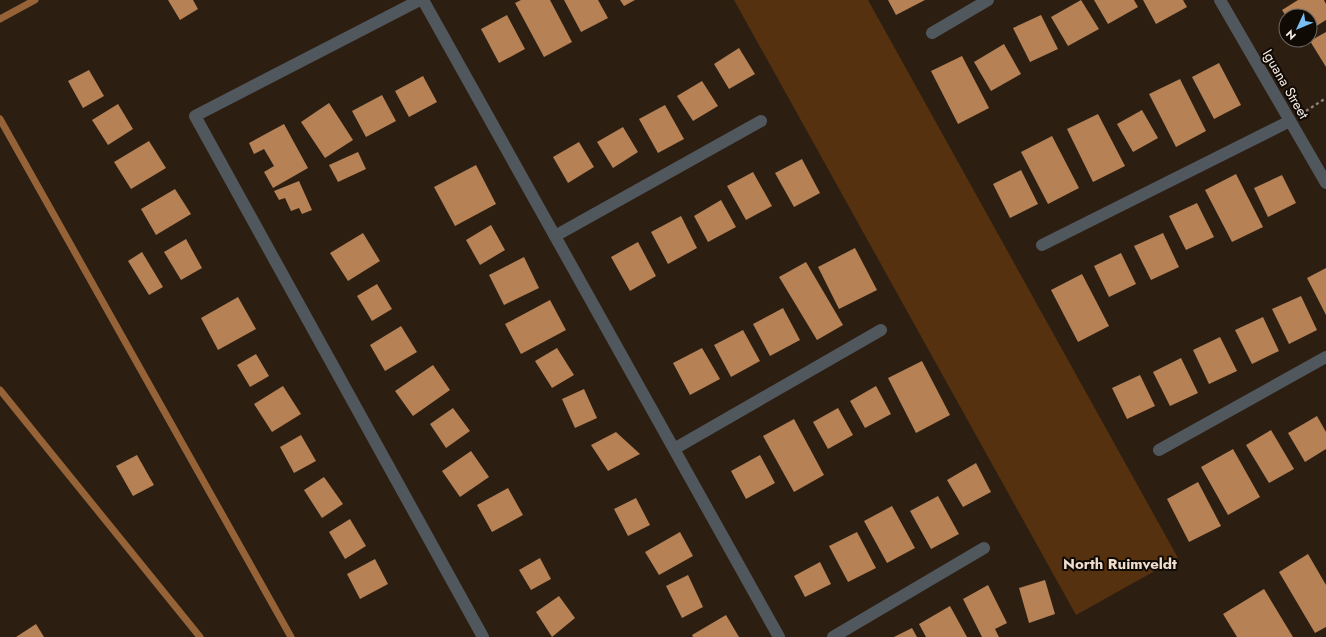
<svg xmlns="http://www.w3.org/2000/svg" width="1326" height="637" font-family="Jost,sans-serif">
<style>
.green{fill:#55310f}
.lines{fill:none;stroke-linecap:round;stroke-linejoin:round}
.stream{stroke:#956337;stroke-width:7}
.building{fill:#b58155}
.path{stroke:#8c7f75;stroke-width:2.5;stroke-dasharray:3 3;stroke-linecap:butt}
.street{stroke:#50575d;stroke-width:12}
.labels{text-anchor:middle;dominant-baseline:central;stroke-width:4;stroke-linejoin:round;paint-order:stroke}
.street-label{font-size:14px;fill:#f9efe7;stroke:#100a05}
.neighbourhood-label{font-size:15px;font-weight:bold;fill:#f1ddcd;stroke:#100a05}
</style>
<rect width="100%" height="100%" fill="#2d1e12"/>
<!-- green -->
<path class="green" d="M 734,0 L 868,0 L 1178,558 L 1076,615 Z"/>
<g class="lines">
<!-- stream -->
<g class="stream">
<path d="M 0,19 L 35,0"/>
<path d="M 0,119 L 291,637"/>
<path d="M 0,390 L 200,637"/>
</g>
</g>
<!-- building -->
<g class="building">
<path d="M 168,0 L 193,0 L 198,9 L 180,20 Z"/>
<path d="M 521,0 L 550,0 L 572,42 L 544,57 L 515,3 Z"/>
<path d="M 564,0 L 598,0 L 608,18 L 581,32 Z"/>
<path d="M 620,0 L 635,0 L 624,6 Z"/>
<path d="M 888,0 L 925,0 L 896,15 Z"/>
<path d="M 1081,0 L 1099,29 L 1068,46 L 1051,17 Z"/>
<path d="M 1094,0 L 1134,0 L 1138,7 L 1108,24 Z"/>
<path d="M 1143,0 L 1183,0 L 1187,7 L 1156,24 Z"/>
<path d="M 1298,0 L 1324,0 L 1326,4 L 1326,20 L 1310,30 L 1310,16 L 1286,16 L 1282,10 Z"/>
<path d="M 507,15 L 525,49 L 499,63 L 481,29 Z"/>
<path d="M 1041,15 L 1058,49 L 1030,62 L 1013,28 Z"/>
<path d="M 1326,32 L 1326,67 L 1310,41 Z"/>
<path d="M 1004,44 L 1021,74 L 991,91 L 974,62 Z"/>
<path d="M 739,48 L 755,74 L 729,89 L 714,64 Z"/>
<path d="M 962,56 L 989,108 L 958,124 L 931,71 Z"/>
<path d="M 1219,63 L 1241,105 L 1214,119 L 1192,77 Z"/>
<path d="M 89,70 L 104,96 L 83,108 L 68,81 Z"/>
<path d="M 423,76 L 437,102 L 409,117 L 395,91 Z"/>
<path d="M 1180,79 L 1206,131 L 1176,147 L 1149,94 Z"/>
<path d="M 702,81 L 718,106 L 693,121 L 677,96 Z"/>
<path d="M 382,95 L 396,121 L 366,137 L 352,111 Z"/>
<path d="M 329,103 L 353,140 L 325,158 L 301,122 Z"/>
<path d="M 118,104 L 133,129 L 108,145 L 92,120 Z"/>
<path d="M 665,105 L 684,139 L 658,153 L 639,119 Z"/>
<path d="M 1142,110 L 1158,138 L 1133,152 L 1117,124 Z"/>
<path d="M 1098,114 L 1125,166 L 1093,182 L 1067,129 Z"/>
<path d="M 284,124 L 308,168 L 273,188 L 264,172 L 274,166 L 264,149 L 254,154 L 249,143 Z"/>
<path d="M 623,127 L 638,152 L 613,168 L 597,142 Z"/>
<path d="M 1052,136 L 1079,188 L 1048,204 L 1021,152 Z"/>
<path d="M 149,141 L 166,168 L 131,189 L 114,162 Z"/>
<path d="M 579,142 L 594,167 L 568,183 L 553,157 Z"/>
<path d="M 358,152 L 366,169 L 338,182 L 329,165 Z"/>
<path d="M 802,159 L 820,193 L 794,207 L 775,173 Z"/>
<path d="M 476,165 L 496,204 L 455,226 L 434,187 Z"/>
<path d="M 1021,170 L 1038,204 L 1010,218 L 993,184 Z"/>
<path d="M 753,172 L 772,206 L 746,220 L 727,186 Z"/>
<path d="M 1236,174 L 1263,227 L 1232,242 L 1205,190 Z"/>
<path d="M 1282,175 L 1296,203 L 1268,217 L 1254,188 Z"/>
<path d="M 299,181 L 312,210 L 302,214 L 299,208 L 291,211 L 285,198 L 279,200 L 274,191 Z"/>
<path d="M 175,189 L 191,214 L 156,235 L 141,209 Z"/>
<path d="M 721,200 L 736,227 L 708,242 L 694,216 Z"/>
<path d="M 1197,203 L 1214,237 L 1186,250 L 1169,216 Z"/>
<path d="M 681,216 L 697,248 L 668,264 L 651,232 Z"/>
<path d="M 491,225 L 505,250 L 480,265 L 466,240 Z"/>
<path d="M 363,233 L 380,261 L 348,281 L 330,253 Z"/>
<path d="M 1163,233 L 1179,267 L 1151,280 L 1134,246 Z"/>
<path d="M 186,239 L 202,268 L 181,280 L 164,252 Z"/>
<path d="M 638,242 L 656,276 L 630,291 L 611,257 Z"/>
<path d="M 855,248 L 877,290 L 839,309 L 818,267 Z"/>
<path d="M 142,252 L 163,287 L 149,295 L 128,261 Z"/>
<path d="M 1121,253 L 1136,284 L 1109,297 L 1094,266 Z"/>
<path d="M 524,257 L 539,288 L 504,305 L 489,275 Z"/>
<path d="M 806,262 L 843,325 L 817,340 L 779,277 Z"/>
<path d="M 1326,268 L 1326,315 L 1307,278 Z"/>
<path d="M 1082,274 L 1109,326 L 1078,342 L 1051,290 Z"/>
<path d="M 377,284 L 392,309 L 372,321 L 357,296 Z"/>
<path d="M 1301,296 L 1317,330 L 1289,344 L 1272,309 Z"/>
<path d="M 238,297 L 256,329 L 218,350 L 201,318 Z"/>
<path d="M 550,300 L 566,330 L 521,354 L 505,324 Z"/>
<path d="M 783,308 L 800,340 L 770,356 L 753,324 Z"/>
<path d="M 1263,317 L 1279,351 L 1252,364 L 1235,330 Z"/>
<path d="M 401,326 L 417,352 L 385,371 L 370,345 Z"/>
<path d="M 743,330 L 760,361 L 731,377 L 714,345 Z"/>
<path d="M 1220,337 L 1237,371 L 1209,384 L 1193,350 Z"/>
<path d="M 557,348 L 574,375 L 552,388 L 535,361 Z"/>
<path d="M 702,348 L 720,379 L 690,395 L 673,363 Z"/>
<path d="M 256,354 L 269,376 L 250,387 L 237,365 Z"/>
<path d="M 1181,358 L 1198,393 L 1170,406 L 1153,372 Z"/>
<path d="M 922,361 L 950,415 L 916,433 L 888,378 Z"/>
<path d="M 433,365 L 450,390 L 413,416 L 395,391 Z"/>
<path d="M 1140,375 L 1155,406 L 1127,419 L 1112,388 Z"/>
<path d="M 283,386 L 301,414 L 272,432 L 254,404 Z"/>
<path d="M 876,386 L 891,414 L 865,428 L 850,401 Z"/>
<path d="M 584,389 L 597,418 L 575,428 L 562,399 Z"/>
<path d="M 453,408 L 470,431 L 446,448 L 430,424 Z"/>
<path d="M 838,408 L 853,435 L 828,449 L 813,422 Z"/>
<path d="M 1317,416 L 1326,432 L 1326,449 L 1305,462 L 1288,433 Z"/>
<path d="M 794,419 L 824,475 L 794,492 L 763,436 Z"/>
<path d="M 1271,430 L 1294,469 L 1269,483 L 1246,445 Z"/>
<path d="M 616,432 L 640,454 L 608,471 L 591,445 Z"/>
<path d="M 301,435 L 316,461 L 294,473 L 280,447 Z"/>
<path d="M 1233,449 L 1260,497 L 1228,515 L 1201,467 Z"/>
<path d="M 471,451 L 489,477 L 460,497 L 442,471 Z"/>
<path d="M 137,455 L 154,485 L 133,496 L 116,466 Z"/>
<path d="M 760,455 L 775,483 L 746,499 L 731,471 Z"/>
<path d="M 976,463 L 991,492 L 963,507 L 947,480 Z"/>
<path d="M 324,477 L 343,504 L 322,518 L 304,490 Z"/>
<path d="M 1198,482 L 1221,526 L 1189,542 L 1167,499 Z"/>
<path d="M 508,488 L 523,515 L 492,532 L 477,505 Z"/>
<path d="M 938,496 L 959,534 L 931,549 L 910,511 Z"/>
<path d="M 636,498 L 650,525 L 628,536 L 614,509 Z"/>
<path d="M 892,506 L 915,548 L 887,563 L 864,521 Z"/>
<path d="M 350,519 L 366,546 L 345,559 L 329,532 Z"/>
<path d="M 680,532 L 693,556 L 659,575 L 645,552 Z"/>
<path d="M 857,532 L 876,568 L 848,582 L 829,546 Z"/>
<path d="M 1308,554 L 1326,585 L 1326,627 L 1315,633 L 1279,572 Z"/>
<path d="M 540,558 L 551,579 L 531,590 L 519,570 Z"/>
<path d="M 375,559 L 388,584 L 360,599 L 347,574 Z"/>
<path d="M 820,562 L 831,584 L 805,597 L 794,576 Z"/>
<path d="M 688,575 L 703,607 L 682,618 L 666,586 Z"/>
<path d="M 1045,580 L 1055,614 L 1029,623 L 1019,588 Z"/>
<path d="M 988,585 L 1007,623 L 995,629 L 999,637 L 982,637 L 963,599 Z"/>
<path d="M 1264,589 L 1293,637 L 1237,637 L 1223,614 Z"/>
<path d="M 559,596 L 575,618 L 552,637 L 536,612 Z"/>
<path d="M 950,606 L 967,637 L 926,637 L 919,624 Z"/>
<path d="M 726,615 L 739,637 L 693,637 L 692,635 Z"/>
<path d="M 36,624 L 44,637 L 16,637 Z"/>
<path d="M 912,628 L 917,637 L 894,637 Z"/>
</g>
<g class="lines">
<!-- path -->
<path class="path" d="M 1306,111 L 1326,98"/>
<!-- street -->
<g class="street">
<path d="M 420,0 L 195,116 L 483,637"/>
<path d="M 423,0 L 779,637"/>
<path d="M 1220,0 L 1326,183"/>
<path d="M 932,33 L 988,0"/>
<path d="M 555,236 L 761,121"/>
<path d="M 1042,245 L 1290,121"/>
<path d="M 674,449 L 881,330"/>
<path d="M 1159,450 L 1326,357"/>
<path d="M 833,637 L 984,548"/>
</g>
</g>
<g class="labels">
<!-- street labels -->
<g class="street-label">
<text transform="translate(1286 84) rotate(60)">Iguana Street</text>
</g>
<!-- neighbourhood labels -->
<g class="neighbourhood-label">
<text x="1120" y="564">North Ruimveldt</text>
</g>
</g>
<!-- north arrow -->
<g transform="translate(1298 28) rotate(226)"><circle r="19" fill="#100a05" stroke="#6d665f"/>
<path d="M0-3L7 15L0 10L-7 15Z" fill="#78bff7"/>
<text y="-6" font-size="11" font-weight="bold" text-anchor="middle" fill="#f9efe7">N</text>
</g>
</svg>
